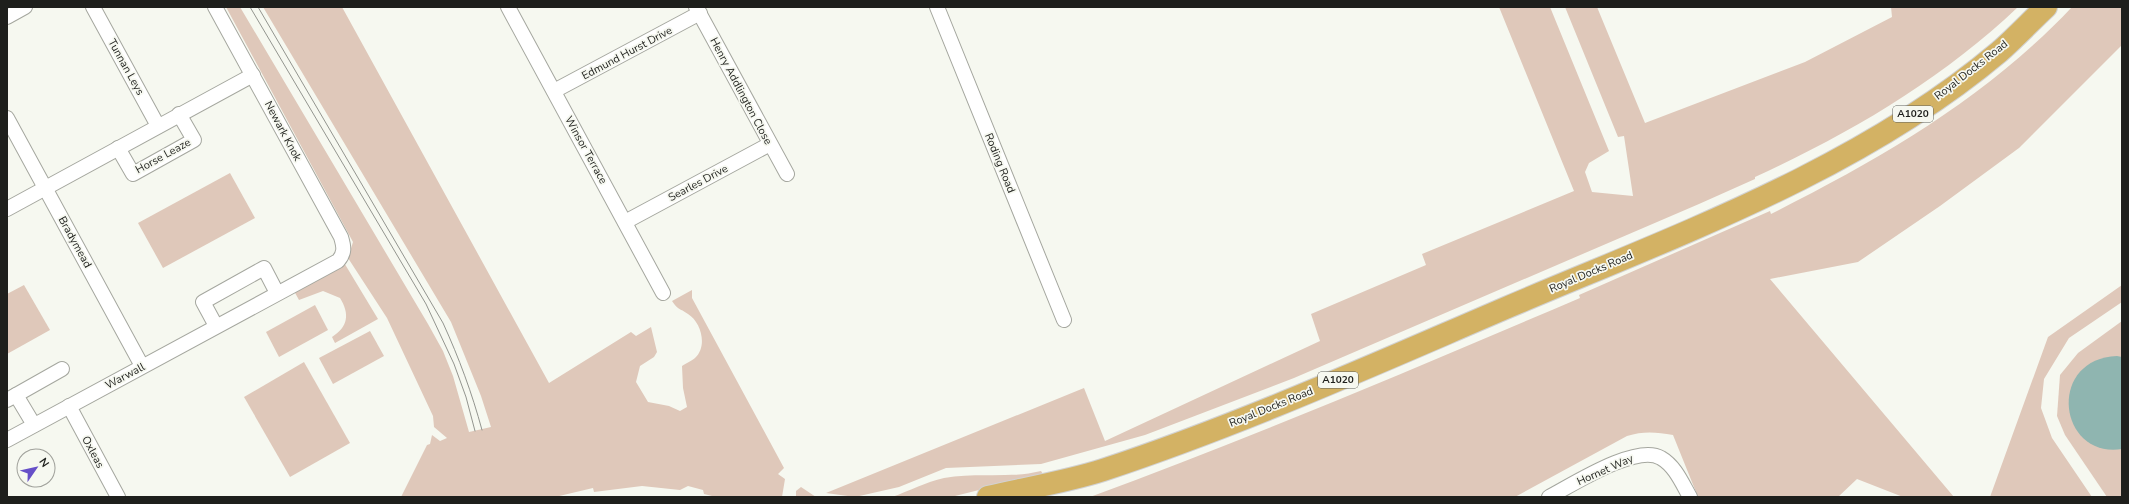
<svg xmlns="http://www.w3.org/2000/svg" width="2129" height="504" font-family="'Nunito Sans',sans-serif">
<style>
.green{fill:#dfc8ba}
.water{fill:#8fb5b0}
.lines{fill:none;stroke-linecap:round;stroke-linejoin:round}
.minor-casing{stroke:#a5a79f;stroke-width:16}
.trunk-casing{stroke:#d2d2d2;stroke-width:24}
.minor{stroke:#fff;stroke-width:14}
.trunk{stroke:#d3b264;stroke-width:22}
.tram{stroke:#93958f;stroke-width:1}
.labels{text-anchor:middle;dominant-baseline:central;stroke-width:3.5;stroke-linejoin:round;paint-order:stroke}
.shield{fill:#f6f8f0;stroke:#5f605c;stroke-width:1}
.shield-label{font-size:10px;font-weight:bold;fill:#1e1f1c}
.street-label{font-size:11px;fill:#1e1f1c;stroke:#f6f8f0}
</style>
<rect width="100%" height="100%" fill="#f6f8f0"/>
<!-- green -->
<g class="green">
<path d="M 226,7 L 240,7 L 428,324 L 443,351 L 453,376 L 469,432 L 491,427 L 481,396 L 451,322 L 263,7 L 342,7 L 549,383 L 631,332 L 636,336 L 651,327 L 657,352 L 654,357 L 640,366 L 636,382 L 648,402 L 669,406 L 680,411 L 687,407 L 683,388 L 682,366 C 686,363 692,361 695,358 C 708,346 701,322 688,314 C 680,308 679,311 672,301 L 692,290 L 692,298 L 784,468 L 778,474 L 785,479 L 782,497 L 716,497 L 704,494 L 703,490 L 688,486 L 680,490 L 642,486 L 594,492 L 593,488 L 555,497 L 401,497 L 427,445 L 430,444 L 432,435 L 440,441 L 447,438 L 434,427 L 433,416 L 387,318 L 348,258 L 353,242 Z"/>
<path d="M 1499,7 L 1550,7 L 1609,151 L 1589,163 L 1585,172 L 1592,192 L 1633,196 L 1624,136 L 1618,137 L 1565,7 L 1597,7 L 1645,123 L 1805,62 L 1892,17 L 1891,7 L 2018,7 C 1941,80 1851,133 1755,177 L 1755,179 L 1699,204 L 1294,378 L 1145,435 L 1041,464 L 946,468 L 899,487 L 855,497 L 826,493 L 1084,388 L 1105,441 L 1320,341 L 1311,314 L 1426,265 L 1422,254 L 1574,191 Z"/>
<path d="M 2072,7 L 2122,7 L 2122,45 L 2019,148 L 1940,206 L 1858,262 L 1770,279 L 1954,497 L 1903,497 L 1857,479 L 1838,497 L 1698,497 L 1673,435 C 1656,432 1643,431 1627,436 L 1515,497 L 1090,497 C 1256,436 1418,367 1580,298 L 1579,295 L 1770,211 L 1771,214 C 1882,158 1986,98 2072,7 Z"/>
<path d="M 230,173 L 255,218 L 163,268 L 138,223 Z"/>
<path d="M 343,261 L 378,319 L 335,343 L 332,337 C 348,327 350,314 340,298 L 323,291 L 299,300 L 294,291 Z"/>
<path d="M 24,285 L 50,330 L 7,354 L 7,294 Z"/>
<path d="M 2122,285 L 2122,302 L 2069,338 L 2044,379 L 2041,408 L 2052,438 L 2092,497 L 1990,497 L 2048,337 Z"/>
<path d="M 315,305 L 328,330 L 279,357 L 266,332 Z"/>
<path d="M 2122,321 L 2122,497 L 2107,497 L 2065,435 L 2057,416 L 2060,375 L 2078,353 Z"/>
<path d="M 370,331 L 384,356 L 333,384 L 319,358 Z"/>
<path d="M 304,362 L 350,443 L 290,477 L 244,397 Z"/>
<path d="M 1041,471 L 1043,474 L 951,497 L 892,497 C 909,491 926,482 944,478 C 976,472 1009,479 1041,471 Z"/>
<path d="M 801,487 L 816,497 L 796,497 L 796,491 Z"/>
</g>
<!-- water -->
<path class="water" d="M 2117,356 L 2122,357 L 2122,449 C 2058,459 2046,359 2117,356 Z"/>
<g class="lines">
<!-- minor casing -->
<g class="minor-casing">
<g id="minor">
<path d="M 93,7 L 158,126"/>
<path d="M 508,7 L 663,293"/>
<path d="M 696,7 L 787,174"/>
<path d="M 937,7 L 1064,320"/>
<path d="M 7,17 L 25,7"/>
<path d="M 554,91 L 700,13"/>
<path d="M 7,118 L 142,366"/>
<path d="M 118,148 L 133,174 L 194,140 L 179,114"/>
<path d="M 7,209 L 253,75"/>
<path d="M 625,222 L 770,144"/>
<path d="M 216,326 L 203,302 L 264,268 L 277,293"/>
<path d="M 16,395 L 62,369"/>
<path d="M 7,400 L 16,395 L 34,425"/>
<path d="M 69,406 L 118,497"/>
<path d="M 7,440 L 338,261 C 345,253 344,247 341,237 L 215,7"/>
<path d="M 1549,497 C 1572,485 1637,443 1661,458 C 1675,466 1682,483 1690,497"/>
</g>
</g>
<!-- trunk casing -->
<g class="trunk-casing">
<path id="trunk" d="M 988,497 C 1026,488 1066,482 1103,470 C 1242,424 1375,364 1508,307 C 1675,236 1859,170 1999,52 C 2015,38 2030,22 2046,7"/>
</g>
<!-- minor -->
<use href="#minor" class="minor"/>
<!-- trunk -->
<use href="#trunk" class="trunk"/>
<!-- tram -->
<g class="tram">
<path d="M 250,7 L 426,304 L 454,364 L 466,397 L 475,431"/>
<path d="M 258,7 L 443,323 C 459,358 472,393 482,430"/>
</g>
</g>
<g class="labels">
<!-- shield labels -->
<g class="shield">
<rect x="1893" y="106" width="40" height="16" rx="3"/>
<rect x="1318" y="372" width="40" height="16" rx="3"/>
</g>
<g class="shield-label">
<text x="1913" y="114">A1020</text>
<text x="1338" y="380">A1020</text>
</g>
<!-- street labels -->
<g class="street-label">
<text transform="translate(627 53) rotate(-28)">Edmund Hurst Drive</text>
<text transform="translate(126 67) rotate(61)">Tunnan Leys</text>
<text transform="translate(1971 70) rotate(-38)">Royal Docks Road</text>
<text transform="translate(741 91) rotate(62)">Henry Addlington Close</text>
<text transform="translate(283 131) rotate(62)">Newark Knok</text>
<text transform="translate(586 150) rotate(61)">Winsor Terrace</text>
<text transform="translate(163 156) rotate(-29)">Horse Leaze</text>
<text transform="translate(1000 163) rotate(68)">Roding Road</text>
<text transform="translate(698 183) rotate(-28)">Searles Drive</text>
<text transform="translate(75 242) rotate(61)">Bradymead</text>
<text transform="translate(1591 272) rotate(-23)">Royal Docks Road</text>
<text transform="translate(125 376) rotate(-28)">Warwall</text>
<text transform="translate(1271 407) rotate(-22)">Royal Docks Road</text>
<text transform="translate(93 452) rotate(62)">Oxleas</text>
<text transform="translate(1605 470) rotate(-24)">Hornet Way</text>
</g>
</g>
<!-- border -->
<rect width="2129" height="504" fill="none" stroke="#1e1f1c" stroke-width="16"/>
<!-- north arrow -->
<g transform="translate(36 468) rotate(56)"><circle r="19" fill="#f6f8f0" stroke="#a0a19b"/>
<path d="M0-3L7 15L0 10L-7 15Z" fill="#664fc8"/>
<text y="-6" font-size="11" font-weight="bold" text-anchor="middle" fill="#1e1f1c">N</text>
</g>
</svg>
